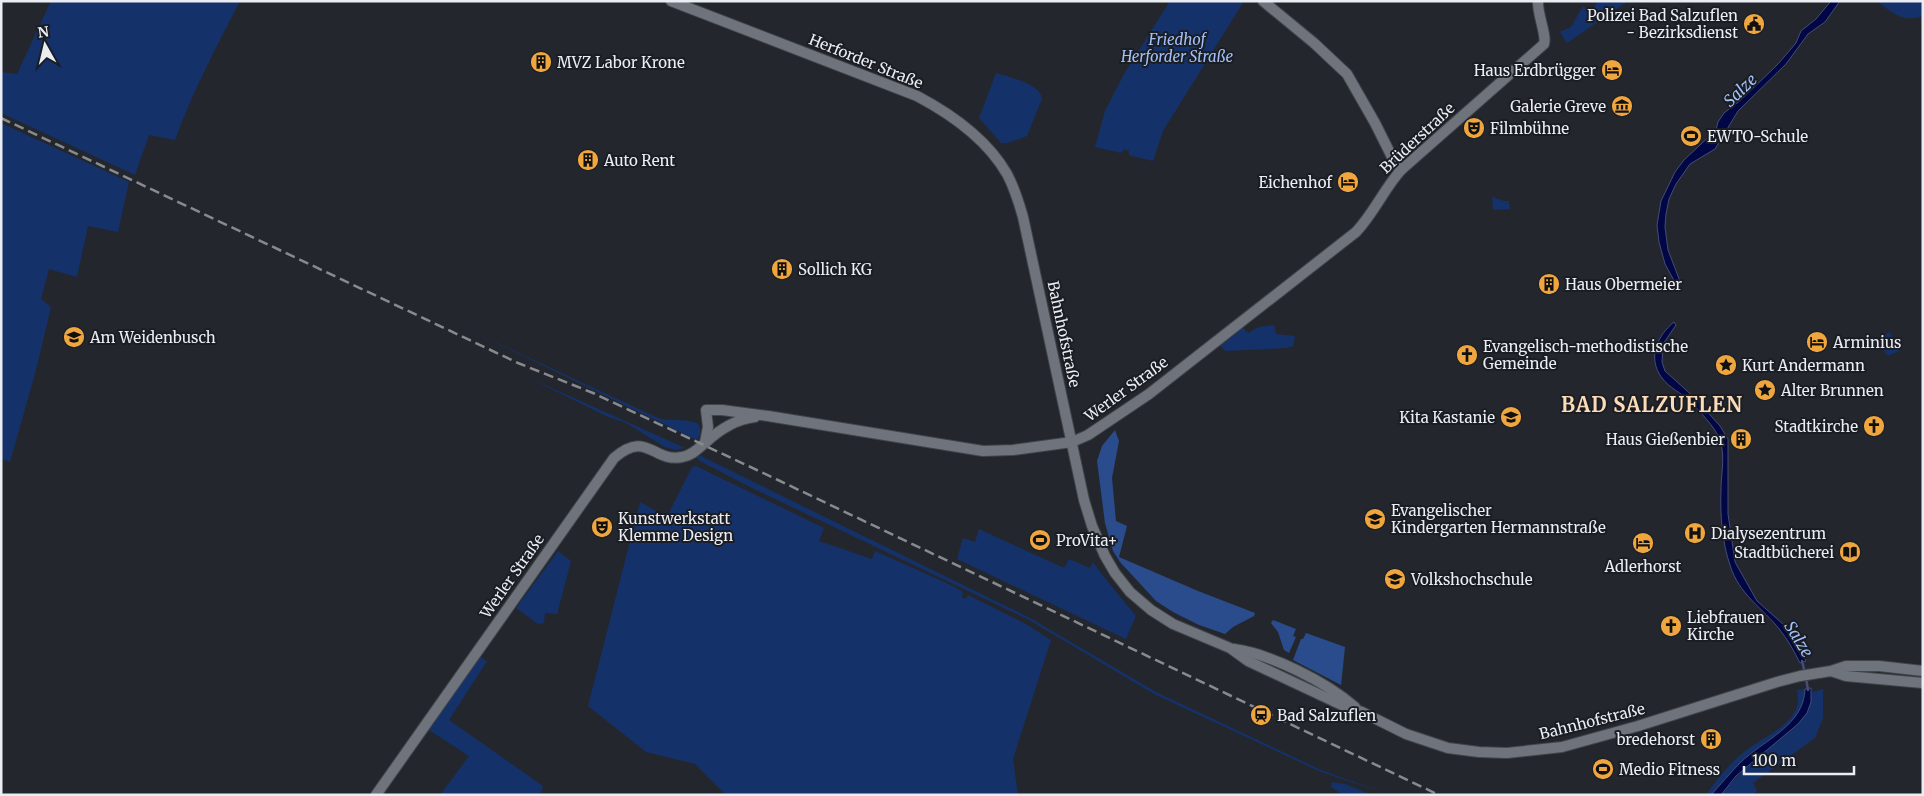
<svg xmlns="http://www.w3.org/2000/svg" width="1924" height="796" font-family="Merriweather,serif">
<style>
.green{fill:#153169}
.forest{fill:#2a4c8c}
.water{fill:#000744;stroke:#464c78}
.lines{fill:none;stroke-linecap:round;stroke-linejoin:round}
.stream{stroke:#464c78;stroke-width:2.5}
.secondary-casing{stroke:#41454a;stroke-width:12}
.secondary{stroke:#6f737b;stroke-width:10}
.rail{stroke:#878b90;stroke-width:2.5;stroke-dasharray:10 5;stroke-linecap:butt}
.labels{text-anchor:middle;dominant-baseline:central;stroke-width:4;stroke-linejoin:round;paint-order:stroke}
.poi-label{font-size:15px;fill:#eaedf2;stroke:#1a1d23;text-anchor:start}
.park-label{font-size:15px;font-style:italic;fill:#a1c0f7;stroke:#1a1d23}
.street-label{font-size:15px;fill:#eaedf2;stroke:#1a1d23}
.water-label{font-size:16px;font-style:italic;fill:#a3c2fa;stroke:#1a1d23}
.district-label{font-size:20px;font-weight:bold;letter-spacing:1px;fill:#fcdcb7;stroke:#1a1d23}
</style>
<rect width="100%" height="100%" fill="#23272d"/>
<!-- green -->
<g class="green">
<path d="M 51,1 L 240,1 C 216,47 193,91 175,140 L 149,135 L 135,175 L 1,113 L 1,72 L 17,74 Z"/>
<path d="M 1170,1 L 1244,1 L 1163,131 L 1153,161 L 1129,155 L 1129,151 L 1124,149 L 1121,153 L 1095,147 L 1105,111 L 1124,74 Z"/>
<path d="M 1598,1 L 1628,1 L 1567,43 L 1560,32 L 1571,27 L 1583,6 L 1588,9 L 1587,12 L 1589,15 Z"/>
<path d="M 1877,1 L 1923,1 L 1923,16 C 1903,23 1892,13 1877,1 Z"/>
<path d="M 996,73 C 1009,77 1041,84 1042,99 L 1027,136 L 1008,143 L 1001,143 L 979,118 Z"/>
<path d="M 1,123 L 129,182 L 118,232 L 88,226 L 77,277 L 49,269 L 41,299 L 51,307 L 36,370 L 10,462 L 1,459 Z"/>
<path d="M 1492,197 L 1504,201 L 1509,201 L 1510,209 L 1493,210 Z"/>
<path d="M 1274,325 L 1276,334 L 1295,336 L 1293,346 L 1286,348 L 1226,351 L 1220,346 L 1243,328 L 1248,333 L 1259,327 Z"/>
<path d="M 467,329 L 658,418 C 671,422 685,418 697,423 C 702,428 701,434 697,440 Z"/>
<path d="M 1890,332 L 1899,351 L 1888,356 L 1876,340 Z"/>
<path d="M 525,376 L 685,448 L 675,450 L 665,447 L 626,423 L 606,416 Z"/>
<path d="M 699,455 L 1030,618 L 1156,692 L 1321,770 L 1390,795 L 1321,772 L 1154,694 L 1029,620 L 752,488 L 700,461 L 696,457 Z"/>
<path d="M 696,466 L 824,528 L 819,541 L 872,559 L 875,551 L 953,586 L 963,592 L 962,597 L 966,599 L 968,595 L 1026,624 L 1051,640 L 1013,759 L 1018,795 L 726,795 L 695,764 L 646,752 L 588,706 L 640,502 L 667,517 L 692,467 Z"/>
<path d="M 979,529 L 1064,568 L 1069,559 L 1090,568 L 1093,562 L 1104,577 L 1136,616 L 1126,639 L 957,559 L 963,538 L 975,542 Z"/>
<path d="M 558,551 L 571,561 L 557,614 L 545,613 L 544,623 L 538,624 L 516,608 Z"/>
<path d="M 479,656 L 487,661 L 449,720 L 543,786 L 540,795 L 440,795 L 469,756 L 429,730 Z"/>
<path d="M 1805,689 C 1804,726 1763,740 1740,763 C 1730,773 1721,784 1711,795 L 1706,795 C 1716,780 1731,762 1745,751 C 1760,739 1792,726 1797,706 C 1799,701 1798,695 1797,690 Z"/>
<path d="M 1823,689 L 1823,718 L 1815,738 L 1753,783 L 1757,791 L 1752,795 L 1721,795 C 1734,779 1747,766 1762,753 C 1784,734 1810,723 1812,691 L 1813,692 Z"/>
<path d="M 1332,782 L 1345,784 L 1372,795 L 1343,795 L 1331,787 Z"/>
</g>
<!-- forest -->
<g class="forest">
<path d="M 1115,430 L 1119,441 L 1112,478 L 1116,521 L 1127,526 L 1119,557 L 1198,591 L 1255,613 L 1254,616 L 1233,627 L 1225,634 L 1199,625 L 1173,612 L 1156,601 L 1120,562 L 1113,551 L 1105,523 L 1097,461 L 1102,446 Z"/>
<path d="M 1273,620 L 1296,629 L 1293,636 L 1296,637 L 1289,653 L 1284,650 L 1278,632 L 1271,623 Z"/>
<path d="M 1306,633 L 1345,647 L 1341,685 L 1293,660 L 1301,639 L 1303,639 Z"/>
</g>
<!-- water -->
<g class="water">
<path d="M 1831,1 L 1840,1 L 1825,22 L 1808,34 L 1786,64 L 1738,111 L 1715,149 L 1690,164 L 1676,184 L 1669,199 L 1666,214 L 1665,227 L 1668,250 L 1681,284 L 1677,286 L 1665,264 L 1659,242 L 1657,225 L 1661,201 L 1675,172 L 1684,160 L 1716,130 L 1718,122 L 1724,113 L 1741,100 L 1778,64 L 1796,43 L 1801,31 L 1816,19 Z"/>
<path d="M 1674,322 L 1676,325 L 1663,344 L 1662,362 L 1665,371 L 1696,399 L 1720,426 L 1728,439 L 1728,514 L 1735,562 L 1757,601 L 1784,625 L 1806,661 L 1800,663 C 1794,651 1788,640 1780,630 C 1763,608 1739,595 1730,565 C 1722,542 1720,514 1721,490 C 1721,473 1726,454 1719,438 C 1715,427 1699,411 1691,402 C 1682,393 1669,388 1662,378 C 1647,358 1657,336 1674,322 Z"/>
<path d="M 1811,688 L 1811,702 L 1807,713 L 1798,724 L 1736,776 L 1721,795 L 1711,795 C 1721,784 1730,773 1740,763 C 1763,740 1804,726 1805,689 Z"/>
</g>
<g class="lines">
<!-- stream -->
<g class="stream">
<path d="M 1802,661 L 1805,673"/>
<path d="M 1806,678 L 1808,690"/>
</g>
<!-- secondary casing -->
<g class="secondary-casing">
<g id="secondary">
<path d="M 671,1 L 917,96 C 951,114 987,139 1007,174 C 1014,187 1019,203 1023,217 L 1084,500 L 1092,526 L 1105,556 L 1115,573 L 1130,592 L 1151,610 L 1173,624 L 1230,648 L 1248,661 L 1344,706 L 1362,712 L 1406,734 L 1448,748 L 1479,752 L 1507,753 L 1562,747 L 1638,726 L 1777,682 L 1800,676 L 1831,671 L 1846,666 L 1879,666 L 1923,671"/>
<path d="M 1263,1 L 1314,43 L 1347,74 L 1375,123 L 1392,157 L 1401,170"/>
<path d="M 705,442 L 708,427 L 706,410 L 722,410 L 768,416 L 983,451 L 1013,450 L 1072,442 L 1088,435 L 1149,394 L 1356,232 C 1374,213 1384,189 1401,170 L 1544,44 C 1547,35 1537,14 1538,1"/>
<path d="M 1234,649 C 1271,654 1326,682 1355,707"/>
<path d="M 1831,671 L 1846,676 L 1923,683"/>
<path d="M 376,795 L 614,458 C 647,429 653,463 682,457 C 691,456 698,449 705,443 C 719,430 736,419 755,417"/>
</g>
</g>
<!-- secondary -->
<use href="#secondary" class="secondary"/>
<!-- rail -->
<path class="rail" d="M 1,118 L 518,363 L 593,393 L 778,480 L 1439,795"/>
</g>
<!-- icons -->
<defs>
<g id="civic-disc" transform="scale(1.125)"><circle r="9.5" fill="#f0a63e" stroke="#1a1d23"/><path d="M-.6-6.5H3V-4.5H.6V-3L4-1V1h2V6H-6V1h2V-1L-.6-3ZM-1.2 2.5V6h2.4V2.5Z" fill="#111"/></g>
<g id="building-disc" transform="scale(1.125)"><circle r="9.5" fill="#f0a63e" stroke="#1a1d23"/><path d="M-4-6H4V6H1V3H-1V6H-4ZM-2.5-4.3h1.7v1.8h-1.7ZM.8-4.3h1.7v1.8H.8ZM-2.5-1h1.7V.8h-1.7ZM.8-1h1.7V.8H.8Z" fill="#111"/></g>
<g id="hotel-disc" transform="scale(1.125)"><circle r="9.5" fill="#f0a63e" stroke="#1a1d23"/><path d="M-6-4.5h1.5V1H6V5H4.5V3h-9V5H-6ZM-4 0a1.8 1.8 0 1 1 3.6 0ZM.5 0V-2.5h3Q6-2.5 6 0Z" fill="#111"/></g>
<g id="museum-disc" transform="scale(1.125)"><circle r="9.5" fill="#f0a63e" stroke="#1a1d23"/><path d="M0-6L6-3V-2H-6V-3ZM-5-1h2V3h-2ZM-1-1h2V3h-2ZM3-1h2V3H3ZM-6 4H6V6H-6Z" fill="#111"/></g>
<g id="theatre-disc" transform="scale(1.125)"><circle r="9.5" fill="#f0a63e" stroke="#1a1d23"/><path d="M-5-5.5Q0-4 5-5.5V0Q5 5 0 6Q-5 5-5 0ZM-3.3-2.5H-1v1.5H-3.3ZM1-2.5H3.3v1.5H1ZM-2.8 1Q0 5.5 2.8 1Z" fill="#111"/></g>
<g id="stadium-disc" transform="scale(1.125)"><circle r="9.5" fill="#f0a63e" stroke="#1a1d23"/><path d="M0-5a6.5 5 0 1 0 0 10a6.5 5 0 1 0 0-10ZM-3.5-1.8h7v3.6h-7Z" fill="#111"/></g>
<g id="school-disc" transform="scale(1.125)"><circle r="9.5" fill="#f0a63e" stroke="#1a1d23"/><path d="M0-5L7-2L0 1L-7-2ZM-4 1L0 2.5L4 1V4Q0 6-4 4Z" fill="#111"/></g>
<g id="church-disc" transform="scale(1.125)"><circle r="9.5" fill="#f0a63e" stroke="#1a1d23"/><path d="M-1.2-6h2.4v3.5h3.3v2.4h-3.3V6h-2.4V-.1h-3.3v-2.4h3.3Z" fill="#111"/></g>
<g id="sight-disc" transform="scale(1.125)"><circle r="9.5" fill="#f0a63e" stroke="#1a1d23"/><path d="M0-6L1.8-2.2L6-1.7L2.9 1.2L3.7 5.4L0 3.3L-3.7 5.4L-2.9 1.2L-6-1.7L-1.8-2.2Z" fill="#111"/></g>
<g id="hospital-disc" transform="scale(1.125)"><circle r="9.5" fill="#f0a63e" stroke="#1a1d23"/><path d="M-5-5h3v3.5h4V-5h3V5h-3V1.5h-4V5h-3Z" fill="#111"/></g>
<g id="library-disc" transform="scale(1.125)"><circle r="9.5" fill="#f0a63e" stroke="#1a1d23"/><path d="M-6-4Q-3-5.5-.7-3.5V5Q-3 3-6 4ZM6-4Q3-5.5 .7-3.5V5Q3 3 6 4Z" fill="#111"/></g>
<g id="university-disc" transform="scale(1.125)"><circle r="9.5" fill="#f0a63e" stroke="#1a1d23"/><path d="M0-5L7-2L0 1L-7-2ZM-4 1L0 2.5L4 1V4Q0 6-4 4Z" fill="#111"/></g>
<g id="station-disc" transform="scale(1.125)"><circle r="9.5" fill="#f0a63e" stroke="#1a1d23"/><path d="M-3-6H3Q5-6 5-4V2Q5 4 3 4L4.5 6H3L1.5 4h-3L-3 6H-4.5L-3 4Q-5 4-5 2V-4Q-5-6-3-6ZM-3.5-4v3h7v-3ZM-3.5 1v1.5H-2V1ZM2 1v1.5H3.5V1Z" fill="#111"/></g>
</defs>
<g fill-rule="evenodd">
<use href="#civic-disc" x="1754" y="24"/>
<use href="#building-disc" x="541" y="62"/>
<use href="#hotel-disc" x="1612" y="70"/>
<use href="#museum-disc" x="1622" y="106"/>
<use href="#theatre-disc" x="1474" y="128"/>
<use href="#stadium-disc" x="1691" y="136"/>
<use href="#building-disc" x="588" y="160"/>
<use href="#hotel-disc" x="1348" y="182"/>
<use href="#building-disc" x="782" y="269"/>
<use href="#building-disc" x="1549" y="284"/>
<use href="#school-disc" x="74" y="337"/>
<use href="#hotel-disc" x="1817" y="342"/>
<use href="#church-disc" x="1467" y="355"/>
<use href="#sight-disc" x="1726" y="365"/>
<use href="#sight-disc" x="1765" y="390"/>
<use href="#school-disc" x="1511" y="417"/>
<use href="#church-disc" x="1874" y="426"/>
<use href="#building-disc" x="1741" y="439"/>
<use href="#school-disc" x="1375" y="519"/>
<use href="#theatre-disc" x="602" y="527"/>
<use href="#hospital-disc" x="1695" y="533"/>
<use href="#stadium-disc" x="1040" y="540"/>
<use href="#hotel-disc" x="1643" y="543"/>
<use href="#library-disc" x="1850" y="552"/>
<use href="#university-disc" x="1395" y="579"/>
<use href="#church-disc" x="1671" y="626"/>
<use href="#station-disc" x="1261" y="715"/>
<use href="#building-disc" x="1711" y="739"/>
<use href="#stadium-disc" x="1603" y="769"/>
</g>
<g class="labels">
<!-- poi labels -->
<g class="poi-label">
<text x="1738" y="15" text-anchor="end">Polizei Bad Salzuflen<tspan x="1738" dy="17">- Bezirksdienst</tspan></text>
<text x="557" y="62">MVZ Labor Krone</text>
<text x="1596" y="70" text-anchor="end">Haus Erdbrügger</text>
<text x="1606" y="106" text-anchor="end">Galerie Greve</text>
<text x="1490" y="128">Filmbühne</text>
<text x="1707" y="136">EWTO-Schule</text>
<text x="604" y="160">Auto Rent</text>
<text x="1332" y="182" text-anchor="end">Eichenhof</text>
<text x="798" y="269">Sollich KG</text>
<text x="1565" y="284">Haus Obermeier</text>
<text x="90" y="337">Am Weidenbusch</text>
<text x="1833" y="342">Arminius</text>
<text x="1483" y="346">Evangelisch-methodistische<tspan x="1483" dy="17">Gemeinde</tspan></text>
<text x="1742" y="365">Kurt Andermann</text>
<text x="1781" y="390">Alter Brunnen</text>
<text x="1495" y="417" text-anchor="end">Kita Kastanie</text>
<text x="1858" y="426" text-anchor="end">Stadtkirche</text>
<text x="1725" y="439" text-anchor="end">Haus Gießenbier</text>
<text x="1391" y="510">Evangelischer<tspan x="1391" dy="17">Kindergarten Hermannstraße</tspan></text>
<text x="618" y="518">Kunstwerkstatt<tspan x="618" dy="17">Klemme Design</tspan></text>
<text x="1711" y="533">Dialysezentrum</text>
<text x="1056" y="540">ProVita+</text>
<text x="1834" y="552" text-anchor="end">Stadtbücherei</text>
<text x="1643" y="566" text-anchor="middle">Adlerhorst</text>
<text x="1411" y="579">Volkshochschule</text>
<text x="1687" y="617">Liebfrauen<tspan x="1687" dy="17">Kirche</tspan></text>
<text x="1277" y="715">Bad Salzuflen</text>
<text x="1695" y="739" text-anchor="end">bredehorst</text>
<text x="1619" y="769">Medio Fitness</text>
</g>
<!-- park labels -->
<g class="park-label">
<text x="1177" y="39">Friedhof<tspan x="1177" dy="17">Herforder Straße</tspan></text>
</g>
<!-- street labels -->
<g class="street-label">
<text transform="translate(866 61) rotate(22)">Herforder Straße</text>
<text transform="translate(1417 138) rotate(-43)">Brüderstraße</text>
<text transform="translate(1064 334) rotate(78)">Bahnhofstraße</text>
<text transform="translate(1126 389) rotate(-36)">Werler Straße</text>
<text transform="translate(512 576) rotate(-55)">Werler Straße</text>
<text transform="translate(1592 721) rotate(-14)">Bahnhofstraße</text>
</g>
<!-- water labels -->
<g class="water-label">
<text transform="translate(1740 90) rotate(-44)">Salze</text>
<text transform="translate(1799 639) rotate(58)">Salze</text>
</g>
<!-- district labels -->
<g class="district-label">
<text x="1652" y="404">BAD SALZUFLEN</text>
</g>
</g>
<!-- border -->
<rect width="1924" height="796" fill="none" stroke="#eaedf2" stroke-width="5"/>
<!-- north arrow -->
<g transform="translate(45 45) rotate(352)" stroke="#1a1d23" stroke-width="4" paint-order="stroke">
<path d="M0-4L9 19L0 12L-9 19Z" fill="#eaedf2"/>
<text y="-8" font-size="14" font-weight="bold" text-anchor="middle" fill="#eaedf2">N</text>
</g>
<!-- scale -->
<path d="M1744 766v8h110v-8" fill="none" stroke="#eaedf2" stroke-width="2.5"/>
<text x="1752" y="766" font-size="15" fill="#eaedf2" stroke="#1a1d23" stroke-width="4" paint-order="stroke">100 m</text>
</svg>
